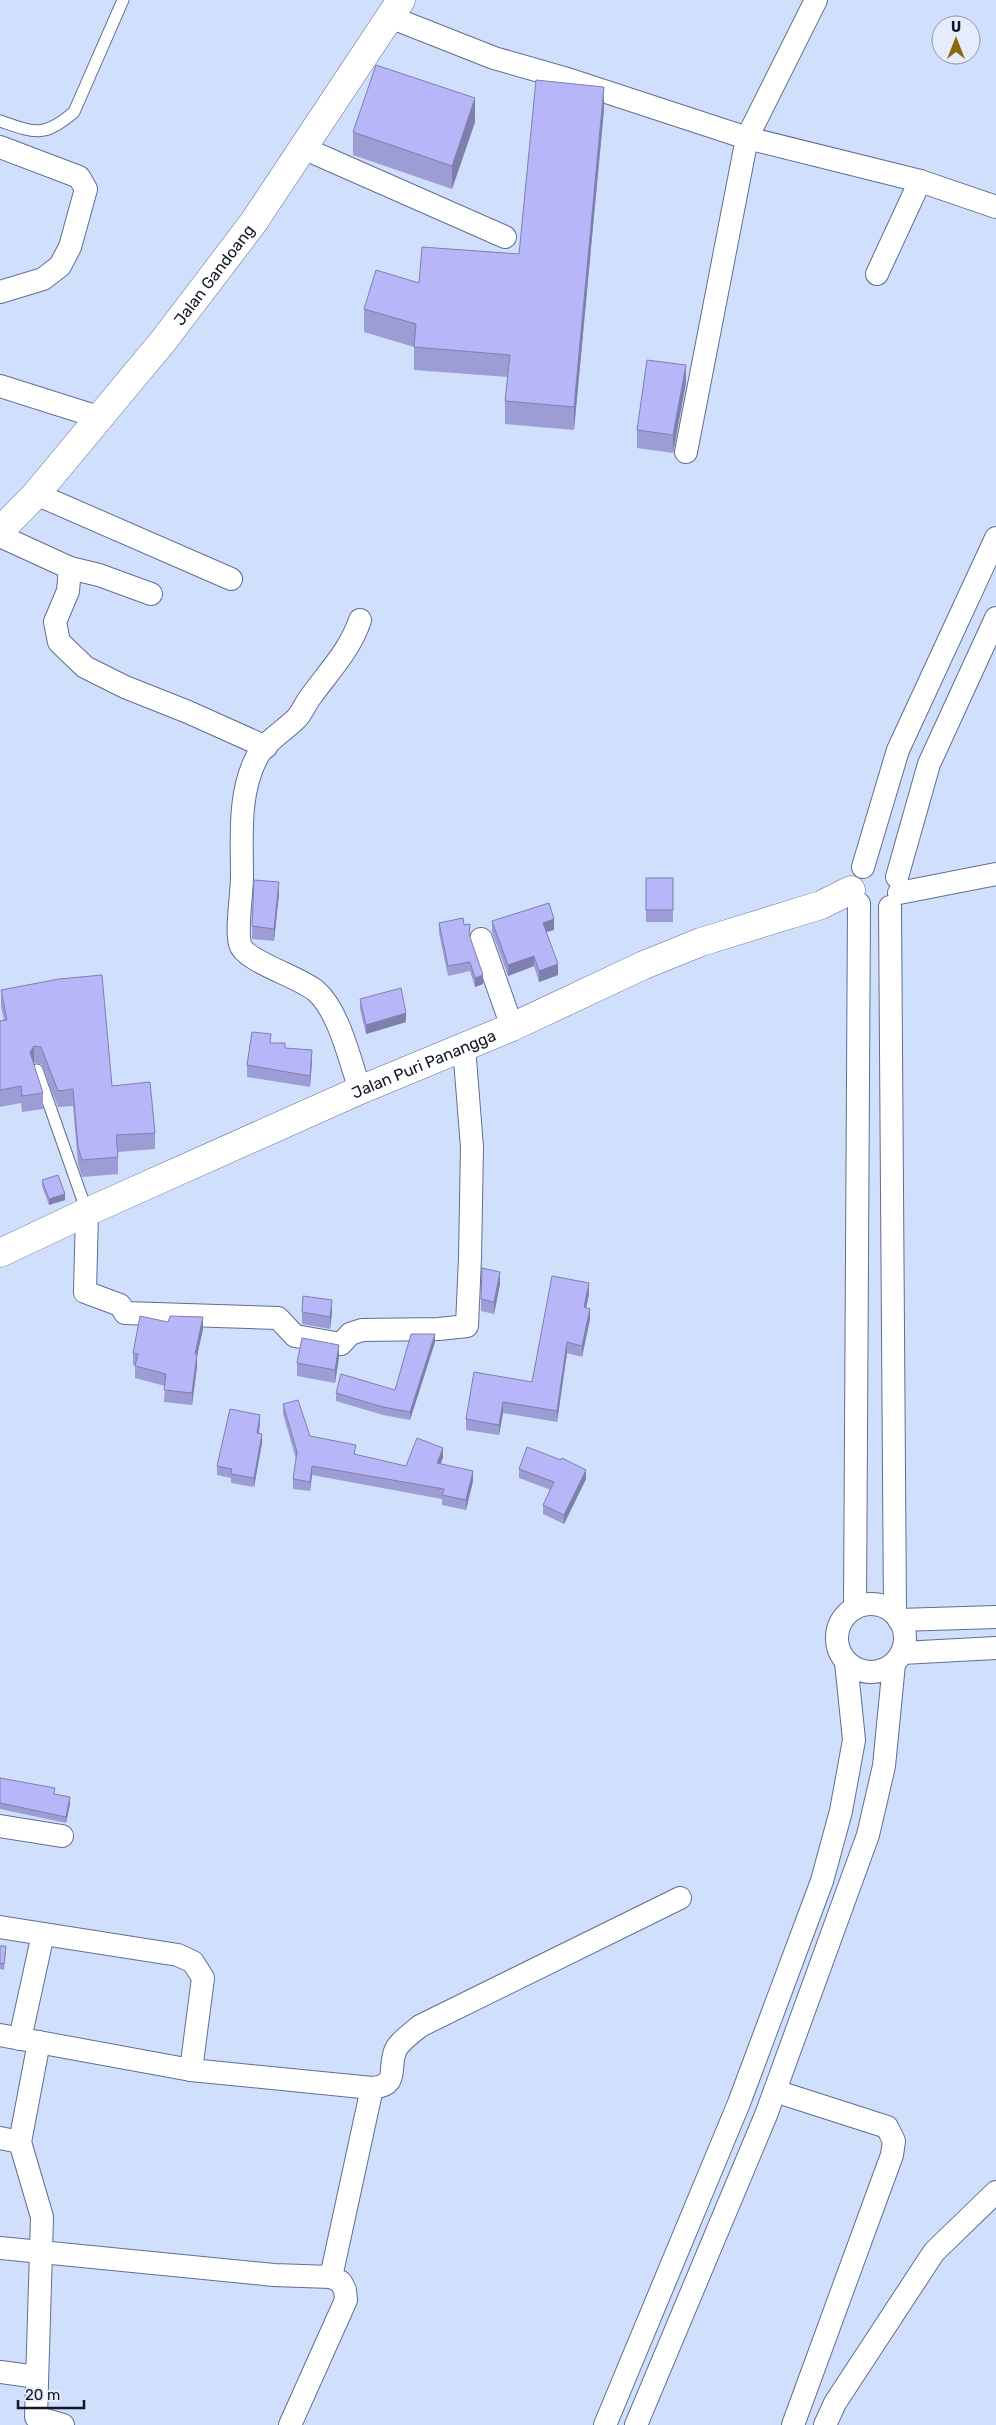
<svg xmlns="http://www.w3.org/2000/svg" width="996" height="2425" font-family="Rubik,sans-serif">
<style>
.lines{fill:none;stroke-linecap:round;stroke-linejoin:round}
.lane-casing{stroke:#606f8f;stroke-width:13}
.street-casing{stroke:#606f8f;stroke-width:24}
.secondary-casing{stroke:#606f8f;stroke-width:29}
.lane{stroke:#fff;stroke-width:11}
.street{stroke:#fff;stroke-width:22}
.secondary{stroke:#fff;stroke-width:28}
.wall{fill:#9d9dd5}
.shaded-wall{fill:#7f7fae}
.building{fill:#b6b6f8;stroke:#7f7fae}
.labels{text-anchor:middle;dominant-baseline:central;stroke-width:5;stroke-linejoin:round;paint-order:stroke}
.street-label{font-size:16px;fill:#111724;stroke:#e5ecfb}
</style>
<rect width="100%" height="100%" fill="#d0dffc"/>
<g class="lines">
<!-- lane casing -->
<g class="lane-casing">
<g id="lane">
<path d="M 0,121 C 35,133 44,138 74,112 L 123,0"/>
<path d="M 37,1070 L 87,1212"/>
</g>
</g>
<!-- street casing -->
<g class="street-casing">
<g id="street">
<path d="M 390,17 L 494,58 L 564,78 L 747,138 L 920,181 L 996,207"/>
<path d="M 0,147 L 79,177 L 86,189 L 70,247 L 60,266 L 43,279 L 0,292"/>
<path d="M 303,148 L 505,237"/>
<path d="M 877,274 L 920,181"/>
<path d="M 0,386 L 98,417"/>
<path d="M 686,452 L 747,138 L 816,0"/>
<path d="M 36,494 L 231,579"/>
<path d="M 0,536 L 70,568 L 99,575 L 151,594"/>
<path d="M 70,568 L 68,591 L 55,622 L 59,642 L 85,667 L 125,687 L 188,712 L 266,747"/>
<path d="M 360,620 C 350,650 330,670 312,695 C 306,702 303,711 297,718 C 285,730 265,742 257,757 C 238,793 242,837 242,876 C 242,895 236,928 240,944 C 244,961 300,977 316,991 C 339,1011 350,1061 360,1090"/>
<path d="M 863,867 L 898,750 L 996,538"/>
<path d="M 897,877 L 929,764 L 996,618"/>
<path d="M 899,893 L 996,874"/>
<path d="M 890,907 L 895,1614"/>
<path d="M 481,939 L 512,1027"/>
<path d="M 87,1212 L 85,1292 L 120,1305 L 125,1313 L 278,1318 L 295,1336 L 341,1344 L 350,1334 L 362,1330 L 439,1329 L 467,1326 L 470,1258 L 472,1147 L 464,1047"/>
<circle cx="871" cy="1638" r="34"/>
<path d="M 855,1608 L 859,904"/>
<path d="M 899,1620 L 996,1617"/>
<path d="M 902,1653 L 996,1648"/>
<path d="M 0,1826 L 62,1836"/>
<path d="M 0,1927 L 178,1955 L 193,1962 L 203,1978 L 191,2070"/>
<path d="M 0,2035 L 191,2070 L 372,2088 C 401,2085 387,2068 396,2049 C 401,2040 412,2033 420,2026 L 680,1898"/>
<path d="M 20,2039 L 43,1934"/>
<path d="M 775,2091 L 887,2127 L 894,2141 L 892,2155 L 793,2425"/>
<path d="M 0,2138 L 20,2142 L 39,2042"/>
<path d="M 20,2142 L 42,2217 L 36,2417 L 63,2425"/>
<path d="M 0,2248 L 274,2275 L 331,2277 L 341,2282 L 345,2290 L 346,2300 L 290,2425"/>
<path d="M 331,2277 L 372,2088"/>
<path d="M 0,2372 L 37,2377"/>
<path d="M 605,2425 L 739,2103 L 822,1881 L 841,1811 L 854,1740 L 846,1662"/>
<path d="M 636,2425 L 766,2115 L 868,1835 L 884,1766 L 894,1664"/>
<path d="M 825,2425 L 835,2403 L 934,2252 L 996,2192"/>
</g>
</g>
<!-- secondary casing -->
<g class="secondary-casing">
<g id="secondary">
<path id="s1" d="M 0,531 L 36,494 L 164,340 L 253,223 L 401,0"/>
<path id="s2" d="M 0,1253 L 87,1212 L 360,1090 L 512,1027 L 644,965 L 701,942 L 821,905 L 851,890"/>
</g>
</g>
<!-- lane -->
<use href="#lane" class="lane"/>
<!-- street -->
<use href="#street" class="street"/>
<!-- secondary -->
<use href="#secondary" class="secondary"/>
</g>
<!-- wall -->
<g class="wall">
<path d="M 604,109 L 574,430 L 505,424 L 505,401 L 508,377 L 414,370 L 414,347 L 364,332 L 364,309 L 419,283 L 519,254 Z"/>
<path d="M 475,122 L 452,189 L 353,155 L 353,132 Z"/>
<path d="M 686,383 L 673,453 L 637,448 L 637,430 Z"/>
<rect x="646" y="878" width="27" height="44"/>
<path d="M 279,894 L 274,941 L 252,939 L 252,926 Z"/>
<path d="M 492,921 L 554,930 L 546,932 L 558,975 L 539,982 L 534,966 L 508,976 L 492,932 Z"/>
<path d="M 439,923 L 464,925 L 469,936 L 483,984 L 475,987 L 470,971 L 448,976 L 439,933 Z"/>
<path d="M 1,990 L 112,1086 L 155,1133 L 155,1149 L 118,1152 L 118,1174 L 82,1177 L 78,1164 L 73,1106 L 58,1107 L 41,1064 L 34,1063 L 33,1064 L 43,1093 L 43,1109 L 22,1112 L 21,1103 L 0,1107 L 0,1021 L 4,1020 L 1,1007 Z"/>
<path d="M 360,999 L 406,1022 L 366,1034 L 360,1009 Z"/>
<path d="M 271,1043 L 312,1061 L 310,1087 L 247,1077 L 247,1065 Z"/>
<path d="M 42,1180 L 65,1200 L 49,1205 L 42,1186 Z"/>
<path d="M 500,1284 L 494,1314 L 481,1311 L 481,1299 Z"/>
<path d="M 589,1294 L 586,1308 L 590,1319 L 582,1357 L 567,1353 L 557,1422 L 503,1413 L 499,1435 L 466,1430 L 466,1419 L 532,1382 Z"/>
<path d="M 302,1312 L 332,1313 L 330,1329 L 302,1324 Z"/>
<path d="M 203,1329 L 197,1356 L 197,1366 L 192,1405 L 164,1402 L 165,1386 L 135,1378 L 135,1366 L 133,1365 L 133,1353 Z"/>
<path d="M 435,1342 L 410,1420 L 383,1415 L 336,1401 L 336,1393 L 395,1390 Z"/>
<path d="M 339,1357 L 335,1383 L 297,1376 L 297,1363 Z"/>
<path d="M 283,1404 L 310,1436 L 356,1455 L 406,1466 L 443,1457 L 441,1464 L 473,1481 L 466,1510 L 442,1505 L 442,1499 L 312,1475 L 310,1491 L 293,1489 L 293,1479 L 296,1459 L 283,1414 Z"/>
<path d="M 260,1424 L 259,1433 L 262,1443 L 254,1487 L 231,1483 L 231,1478 L 217,1475 L 217,1466 Z"/>
<path d="M 519,1469 L 586,1479 L 564,1524 L 543,1514 L 543,1505 L 551,1490 L 519,1478 Z"/>
<path d="M 0,1778 L 55,1794 L 70,1804 L 66,1823 L 0,1809 Z"/>
<path d="M 0,1946 L 6,1952 L 4,1970 L 0,1969 Z"/>
</g>
<!-- shaded-wall -->
<g class="shaded-wall">
<path d="M 604,87 L 604,109 L 574,430 L 574,407 Z"/>
<path d="M 475,98 L 475,122 L 452,189 L 452,166 Z"/>
<path d="M 686,365 L 686,383 L 673,453 L 673,435 Z"/>
<path d="M 279,882 L 279,894 L 274,941 L 274,929 Z"/>
<path d="M 554,919 L 554,930 L 543,933 L 543,923 Z"/>
<path d="M 534,956 L 534,966 L 508,976 L 508,965 Z"/>
<path d="M 558,964 L 558,975 L 539,982 L 539,971 Z"/>
<path d="M 483,975 L 483,984 L 475,987 L 475,978 Z"/>
<path d="M 406,1013 L 406,1022 L 366,1034 L 366,1025 Z"/>
<path d="M 34,1046 L 34,1063 L 30,1069 L 30,1052 Z"/>
<path d="M 312,1050 L 312,1061 L 310,1087 L 310,1076 Z"/>
<path d="M 65,1194 L 65,1200 L 49,1205 L 49,1199 Z"/>
<path d="M 500,1272 L 500,1284 L 494,1314 L 494,1302 Z"/>
<path d="M 589,1283 L 589,1294 L 584,1318 L 584,1307 Z"/>
<path d="M 332,1300 L 332,1313 L 330,1329 L 330,1317 Z"/>
<path d="M 590,1309 L 590,1319 L 582,1357 L 582,1346 Z"/>
<path d="M 203,1317 L 203,1329 L 197,1356 L 197,1366 L 192,1405 L 192,1393 L 195,1354 Z"/>
<path d="M 435,1334 L 435,1342 L 410,1420 L 410,1412 Z"/>
<path d="M 567,1342 L 567,1353 L 557,1422 L 557,1411 Z"/>
<path d="M 339,1345 L 339,1357 L 335,1383 L 335,1370 Z"/>
<path d="M 503,1402 L 503,1413 L 499,1435 L 499,1425 Z"/>
<path d="M 260,1415 L 260,1424 L 257,1442 L 257,1433 Z"/>
<path d="M 262,1434 L 262,1443 L 254,1487 L 254,1478 Z"/>
<path d="M 443,1448 L 443,1457 L 437,1472 L 437,1463 Z"/>
<path d="M 312,1466 L 312,1475 L 310,1491 L 310,1482 Z"/>
<path d="M 586,1470 L 586,1479 L 564,1524 L 564,1515 Z"/>
<path d="M 473,1471 L 473,1481 L 466,1510 L 466,1500 Z"/>
<path d="M 70,1797 L 70,1804 L 66,1823 L 66,1817 Z"/>
</g>
<!-- building -->
<g class="building">
<path d="M 376,65 L 475,98 L 452,166 L 353,132 Z"/>
<path d="M 536,80 L 604,87 L 574,407 L 505,401 L 510,355 L 414,347 L 416,324 L 364,309 L 376,270 L 419,283 L 422,247 L 519,254 Z"/>
<path d="M 647,360 L 686,365 L 673,435 L 637,430 Z"/>
<rect x="646" y="878" width="27" height="32"/>
<path d="M 254,880 L 279,882 L 274,929 L 252,926 Z"/>
<path d="M 549,903 L 554,919 L 543,923 L 558,964 L 539,971 L 534,956 L 508,965 L 492,921 Z"/>
<path d="M 463,918 L 464,925 L 470,924 L 469,934 L 483,975 L 475,978 L 470,962 L 448,966 L 439,923 Z"/>
<path d="M 102,975 L 112,1086 L 150,1082 L 155,1133 L 116,1135 L 118,1157 L 82,1160 L 78,1147 L 73,1089 L 58,1091 L 41,1047 L 34,1046 L 30,1052 L 43,1093 L 22,1096 L 21,1086 L 0,1090 L 0,1021 L 7,1020 L 1,990 L 59,979 Z"/>
<path d="M 401,988 L 406,1013 L 366,1025 L 360,999 Z"/>
<path d="M 252,1032 L 271,1034 L 270,1043 L 285,1043 L 285,1048 L 312,1050 L 310,1076 L 247,1065 Z"/>
<path d="M 58,1175 L 65,1194 L 49,1199 L 42,1180 Z"/>
<path d="M 482,1268 L 500,1272 L 494,1302 L 481,1299 Z"/>
<path d="M 552,1276 L 589,1283 L 584,1307 L 590,1309 L 582,1346 L 567,1342 L 557,1411 L 503,1402 L 499,1425 L 466,1419 L 474,1372 L 532,1382 Z"/>
<path d="M 303,1296 L 332,1300 L 330,1317 L 302,1312 Z"/>
<path d="M 140,1316 L 168,1322 L 170,1316 L 203,1317 L 195,1354 L 197,1354 L 192,1393 L 164,1390 L 166,1374 L 135,1366 L 138,1354 L 133,1353 Z"/>
<path d="M 411,1334 L 435,1334 L 410,1412 L 383,1407 L 336,1393 L 341,1374 L 395,1390 Z"/>
<path d="M 302,1338 L 339,1345 L 335,1370 L 297,1363 Z"/>
<path d="M 298,1400 L 310,1436 L 356,1445 L 354,1454 L 406,1466 L 417,1438 L 443,1448 L 437,1463 L 473,1471 L 466,1500 L 442,1495 L 444,1489 L 312,1466 L 310,1482 L 293,1479 L 297,1452 L 283,1404 Z"/>
<path d="M 230,1409 L 260,1415 L 257,1433 L 262,1434 L 254,1478 L 231,1474 L 232,1469 L 217,1466 Z"/>
<path d="M 527,1447 L 561,1460 L 562,1458 L 586,1470 L 564,1515 L 543,1505 L 554,1482 L 519,1469 Z"/>
<path d="M 0,1778 L 55,1788 L 54,1794 L 70,1797 L 66,1817 L 0,1803 Z"/>
<path d="M 0,1946 L 6,1946 L 4,1964 L 0,1963 Z"/>
</g>
<g class="labels">
<!-- street labels -->
<g class="street-label">
<text stroke="none"><textPath href="#s1" startOffset="334">Jalan Gandoang</textPath></text>
<text stroke="none"><textPath href="#s2" startOffset="464">Jalan Puri Panangga</textPath></text>
</g>
</g>
<!-- north arrow -->
<g transform="translate(956 40)"><circle r="24" fill="#e5ecfb" stroke="#9097a5"/>
<path d="M0-4L9 19L0 12L-9 19Z" fill="#8c690a"/>
<text y="-8" font-size="14" font-weight="bold" text-anchor="middle" fill="#111724">U</text>
</g>
<!-- scale -->
<path d="M18 2400v8h66v-8" fill="none" stroke="#111724" stroke-width="2.5"/>
<text x="25" y="2400" font-size="15" fill="#111724" stroke="#e5ecfb" stroke-width="4" paint-order="stroke">20 m</text>
</svg>
